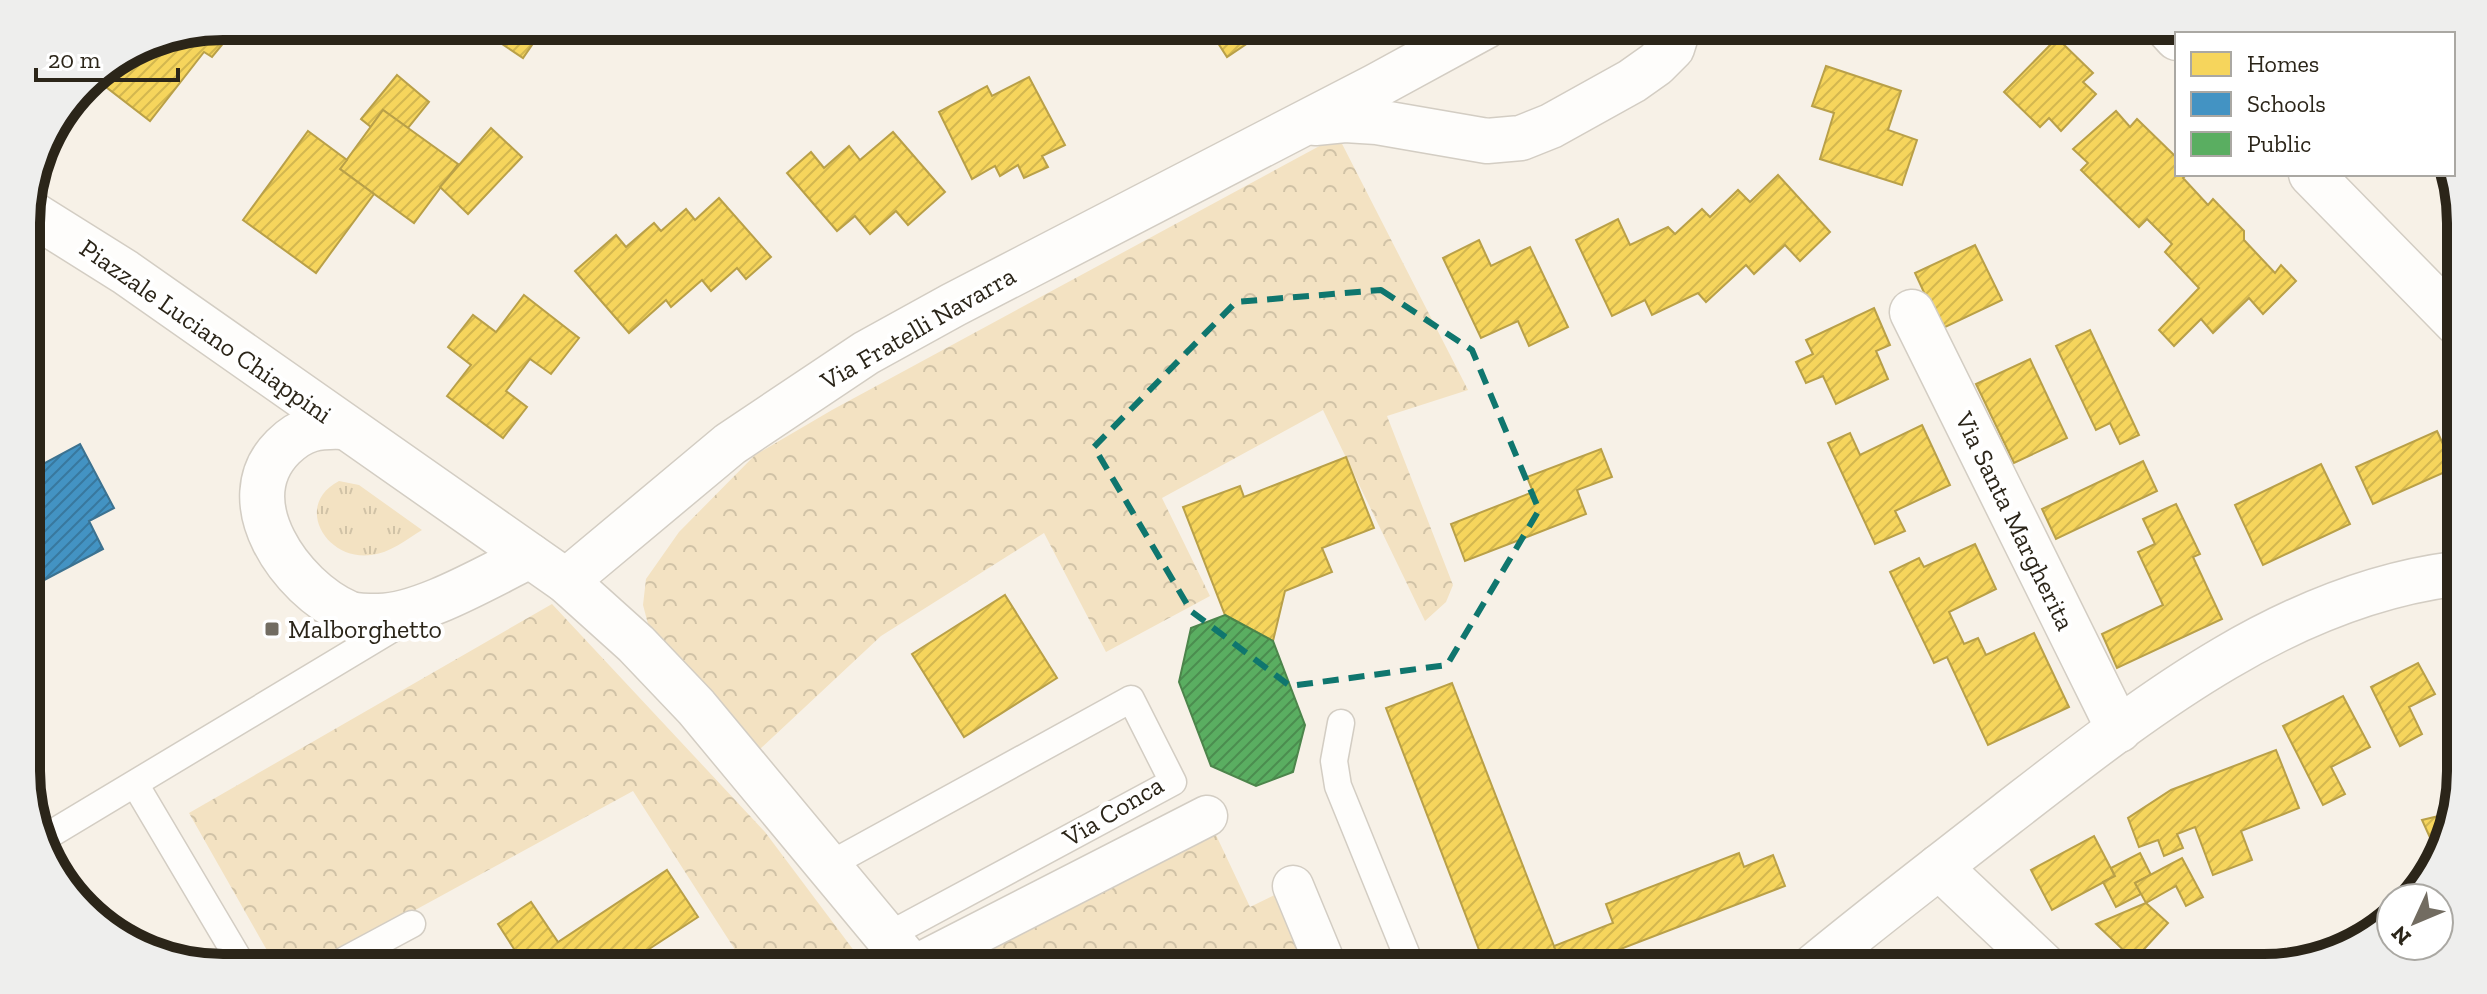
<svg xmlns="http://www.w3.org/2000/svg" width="2487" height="994" font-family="'Zilla Slab',serif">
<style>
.grass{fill:url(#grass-tufts)}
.park{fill:url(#park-crowns)}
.homes{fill:url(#homes-hatch);stroke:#b9a048;stroke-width:2}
.schools{fill:url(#schools-hatch);stroke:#3c7290;stroke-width:2}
.public{fill:url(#public-hatch);stroke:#4c854b;stroke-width:2}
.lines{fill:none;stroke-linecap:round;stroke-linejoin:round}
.service-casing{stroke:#d3cdc3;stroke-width:29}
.pedestrian-casing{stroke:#d3cdc3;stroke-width:43}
.minor-casing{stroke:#d3cdc3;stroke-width:47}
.service{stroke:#fefdfb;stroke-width:26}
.pedestrian{stroke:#fefdfb;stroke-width:40}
.minor{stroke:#fefdfb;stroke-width:44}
.marked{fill:none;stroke:#0f766e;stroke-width:6;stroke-dasharray:16 10;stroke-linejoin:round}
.poi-dot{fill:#726c61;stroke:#fff;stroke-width:3}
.labels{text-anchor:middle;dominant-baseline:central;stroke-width:8;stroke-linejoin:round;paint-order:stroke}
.street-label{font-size:26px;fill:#2b2519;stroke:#fff}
.poi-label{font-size:26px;fill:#2b2519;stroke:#fff;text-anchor:start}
.rim{fill:none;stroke:#2b2519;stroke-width:10}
</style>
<defs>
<pattern id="grass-tufts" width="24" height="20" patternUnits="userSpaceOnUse" patternTransform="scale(2)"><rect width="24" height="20" fill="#f3e2c2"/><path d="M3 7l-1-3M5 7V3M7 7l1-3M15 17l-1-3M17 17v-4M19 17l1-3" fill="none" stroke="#d0c2a6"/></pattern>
<pattern id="park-crowns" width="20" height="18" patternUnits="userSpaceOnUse" patternTransform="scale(2)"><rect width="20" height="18" fill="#f3e2c2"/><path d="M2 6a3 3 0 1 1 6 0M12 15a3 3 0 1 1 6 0" fill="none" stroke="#d0c2a6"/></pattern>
<pattern id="homes-hatch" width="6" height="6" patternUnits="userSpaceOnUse" patternTransform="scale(2)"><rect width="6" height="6" fill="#f6d55c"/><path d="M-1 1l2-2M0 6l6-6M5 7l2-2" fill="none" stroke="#d3b74f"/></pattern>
<pattern id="schools-hatch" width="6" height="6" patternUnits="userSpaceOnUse" patternTransform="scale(2)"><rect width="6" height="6" fill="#4393c3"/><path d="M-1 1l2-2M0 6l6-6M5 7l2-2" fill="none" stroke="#38789e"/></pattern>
<pattern id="public-hatch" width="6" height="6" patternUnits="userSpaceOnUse" patternTransform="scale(2)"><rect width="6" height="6" fill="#5aae61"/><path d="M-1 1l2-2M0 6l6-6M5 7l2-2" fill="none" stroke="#4b8d4f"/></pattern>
</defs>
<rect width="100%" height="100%" fill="#f7f1e7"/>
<!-- grass -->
<path class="grass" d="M 339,481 L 359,485 L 422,530 C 406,540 390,553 371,555 C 326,561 293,505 339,481 Z"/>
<!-- park -->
<g class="park">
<path d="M 1338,136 L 1468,390 L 1387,416 L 1453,585 L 1446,602 L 1425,621 L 1323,410 L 1162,498 L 1210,596 L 1106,652 L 1044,533 L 881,636 L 760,749 L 648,624 L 643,605 L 646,579 L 679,532 L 755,455 L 832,410 Z"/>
<path d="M 552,604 L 765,832 L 867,968 L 728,968 L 741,959 L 633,791 L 309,968 L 277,968 L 189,813 Z"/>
<path d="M 1207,816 L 1250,907 L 1293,886 L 1327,968 L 985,968 L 963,941 Z"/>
</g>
<!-- homes -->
<g class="homes">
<path d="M 223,26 L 235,29 L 212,57 L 204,52 L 150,121 L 93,77 L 148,41 Z"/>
<path d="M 475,26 L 545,26 L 523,58 Z"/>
<path d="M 1207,26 L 1273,26 L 1227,57 Z"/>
<path d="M 1783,26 L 1862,26 L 1863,34 L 1784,37 Z"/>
<path d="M 2057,38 L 2093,73 L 2083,82 L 2096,94 L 2061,131 L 2049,118 L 2040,127 L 2004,92 Z"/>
<path d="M 1826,66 L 1901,91 L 1888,130 L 1917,140 L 1902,185 L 1820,159 L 1834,113 L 1812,106 Z"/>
<path d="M 397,75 L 429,102 L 408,128 L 383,110 L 371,127 L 361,119 Z"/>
<path d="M 1029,77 L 1065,145 L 1042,156 L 1048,167 L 1024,178 L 1018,165 L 1000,176 L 995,166 L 972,179 L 939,112 L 987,86 L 992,96 Z"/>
<path d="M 383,110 L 458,164 L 414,223 L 340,169 Z"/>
<path d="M 2116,111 L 2130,127 L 2137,119 L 2177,158 L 2177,174 L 2187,174 L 2183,178 L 2208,205 L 2213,199 L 2244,231 L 2244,240 L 2275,273 L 2281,265 L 2296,281 L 2263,314 L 2249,298 L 2213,333 L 2201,319 L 2174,346 L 2159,330 L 2199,288 L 2165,252 L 2172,244 L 2147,219 L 2139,227 L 2081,170 L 2088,163 L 2073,149 Z"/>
<path d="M 491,128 L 522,157 L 468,214 L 440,187 Z"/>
<path d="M 308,131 L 347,160 L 340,169 L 374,194 L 316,273 L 243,220 Z"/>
<path d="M 893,132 L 945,192 L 908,225 L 896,211 L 870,234 L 855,216 L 837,231 L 787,173 L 811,152 L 824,168 L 849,146 L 860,160 Z"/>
<path d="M 1778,175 L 1830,232 L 1800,261 L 1785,245 L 1754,274 L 1746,265 L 1706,302 L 1698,293 L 1652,315 L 1645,300 L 1612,316 L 1576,240 L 1618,219 L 1630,245 L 1668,227 L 1675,234 L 1702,209 L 1710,217 L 1738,190 L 1750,202 Z"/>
<path d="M 719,198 L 771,257 L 746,279 L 737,268 L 711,291 L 702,280 L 671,307 L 666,300 L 629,333 L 575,271 L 616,235 L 626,247 L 654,223 L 661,231 L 686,209 L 695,220 Z"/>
<path d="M 1479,240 L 1491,266 L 1530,247 L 1568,327 L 1529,346 L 1518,321 L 1481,338 L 1443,258 Z"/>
<path d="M 1975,245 L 2002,300 L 1941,329 L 1915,273 Z"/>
<path d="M 524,295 L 579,338 L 551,374 L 530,359 L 506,391 L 527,407 L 503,438 L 447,396 L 471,365 L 448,347 L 473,315 L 496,332 Z"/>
<path d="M 1874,308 L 1890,345 L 1876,351 L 1888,379 L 1836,404 L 1823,376 L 1806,383 L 1796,362 L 1813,354 L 1806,340 Z"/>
<path d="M 2090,330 L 2139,435 L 2120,444 L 2110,423 L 2096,430 L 2056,346 Z"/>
<path d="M 2030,359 L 2067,438 L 2014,463 L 1976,384 Z"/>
<path d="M 1922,425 L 1950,485 L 1895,511 L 1905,531 L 1875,544 L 1828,443 L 1850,433 L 1860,455 Z"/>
<path d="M 2437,431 L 2454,468 L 2373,504 L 2356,467 Z"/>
<path d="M 1601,449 L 1612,477 L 1577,490 L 1586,514 L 1465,561 L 1451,524 L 1533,492 L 1527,477 Z"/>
<path d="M 1346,457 L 1374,528 L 1322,548 L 1332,572 L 1285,591 L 1273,641 L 1225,615 L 1183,507 L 1240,486 L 1244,497 Z"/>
<path d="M 2143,461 L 2157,491 L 2056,539 L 2042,509 Z"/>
<path d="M 2321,464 L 2350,524 L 2263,565 L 2235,505 Z"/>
<path d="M 2176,504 L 2200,554 L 2193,557 L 2222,619 L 2117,668 L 2102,634 L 2163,605 L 2138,552 L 2155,544 L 2143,519 Z"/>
<path d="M 1975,544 L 1996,589 L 1949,612 L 1964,644 L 1978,638 L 1986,655 L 2034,633 L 2069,707 L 1988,745 L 1947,657 L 1934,663 L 1890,572 L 1919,558 L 1924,567 Z"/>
<path d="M 1005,595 L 1057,678 L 964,737 L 912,654 Z"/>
<path d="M 2418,663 L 2435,694 L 2409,707 L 2422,734 L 2400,746 L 2371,687 Z"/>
<path d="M 1452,683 L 1554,946 L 1562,968 L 1486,968 L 1386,708 Z"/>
<path d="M 2343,696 L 2370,747 L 2331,767 L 2345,794 L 2323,805 L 2283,726 Z"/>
<path d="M 2276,750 L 2299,808 L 2241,831 L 2252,860 L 2213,875 L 2195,827 L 2177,834 L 2183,848 L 2164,856 L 2158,840 L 2139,847 L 2128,818 L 2171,790 Z"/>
<path d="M 2451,813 L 2450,835 L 2437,853 L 2422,820 Z"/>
<path d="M 2094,836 L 2115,876 L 2052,910 L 2031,870 Z"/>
<path d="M 1739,853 L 1744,867 L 1773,855 L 1785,886 L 1571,968 L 1562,968 L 1554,946 L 1613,923 L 1606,904 Z"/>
<path d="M 2140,853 L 2151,875 L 2135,883 L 2141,894 L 2116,907 L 2103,882 L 2115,876 L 2111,868 Z"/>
<path d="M 2182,858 L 2203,897 L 2186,906 L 2176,886 L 2146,903 L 2135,883 Z"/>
<path d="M 667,870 L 698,917 L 620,968 L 521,968 L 525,966 L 498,924 L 531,902 L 558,942 Z"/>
<path d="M 2146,903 L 2168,923 L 2134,960 L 2096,924 Z"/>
</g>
<!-- schools -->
<path class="schools" d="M 80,444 L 114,508 L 89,521 L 103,549 L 29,588 L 28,472 Z"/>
<!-- public -->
<path class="public" d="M 1225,615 L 1273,641 L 1305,725 L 1293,772 L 1256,786 L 1211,766 L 1179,682 L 1191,628 Z"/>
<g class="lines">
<!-- service casing -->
<g class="service-casing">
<g id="service">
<path d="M 1341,723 L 1334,761 L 1338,786 L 1412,968"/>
<path d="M 135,784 L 244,968"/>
<path d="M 44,838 L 405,621"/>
<path d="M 829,865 L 1131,699 L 1173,782 L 887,936"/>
<path d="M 330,968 L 412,924"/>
</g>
</g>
<!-- pedestrian casing -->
<g class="pedestrian-casing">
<g id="pedestrian">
<path d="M 1293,886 L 1327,968"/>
<path d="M 912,967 L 1207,816"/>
</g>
</g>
<!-- minor casing -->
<g class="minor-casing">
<g id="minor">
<path d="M 2166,26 L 2177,38"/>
<path d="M 1315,123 L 1345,120 L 1377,122 L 1487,141 L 1521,138 L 1551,126 L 1632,81 L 1656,64 L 1672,48 L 1679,26"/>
<path d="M 2311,174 L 2457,323"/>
<path d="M 26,210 L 125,272 L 566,581 L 636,644 L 696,707 L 913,968"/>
<path d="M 1912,312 L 2119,730"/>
<path d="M 344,427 C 318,426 302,428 283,447 C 229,501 291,588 348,613 C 356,616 369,616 378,616 C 422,616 490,575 530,556"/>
<path d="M 566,581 L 730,444 L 866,353 L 953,305 L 1376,86 L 1486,26"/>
<path d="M 1939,867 L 2046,968"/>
<path d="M 1812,968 C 1876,915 1942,865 2007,814 C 2140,711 2282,596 2454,574"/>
</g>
</g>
<!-- service -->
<use href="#service" class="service"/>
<!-- pedestrian -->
<use href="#pedestrian" class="pedestrian"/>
<!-- minor -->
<use href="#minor" class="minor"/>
</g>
<!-- marked area -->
<path class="marked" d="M 1381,290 L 1472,350 L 1539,510 L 1447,665 L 1290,686 L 1191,611 L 1094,447 L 1236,302 Z"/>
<!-- markers -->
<rect class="poi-dot" x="264" y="621" width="16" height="16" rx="4"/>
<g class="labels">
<!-- street labels -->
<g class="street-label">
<text transform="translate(918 328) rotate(-30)">Via Fratelli Navarra</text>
<text transform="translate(206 331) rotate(35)">Piazzale Luciano Chiappini</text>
<text transform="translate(2015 521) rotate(64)">Via Santa Margherita</text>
<text transform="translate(1113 811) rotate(-31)">Via Conca</text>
</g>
<!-- poi labels -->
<g class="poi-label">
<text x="288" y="629">Malborghetto</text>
</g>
</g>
<!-- crop -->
<path d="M0 0H2487V994H0ZM223 40H2264A183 183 0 0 1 2447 223V771A183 183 0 0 1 2264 954H223A183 183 0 0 1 40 771V223A183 183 0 0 1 223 40Z" fill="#eeeeed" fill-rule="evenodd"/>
<path class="rim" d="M223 40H2264A183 183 0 0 1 2447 223V771A183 183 0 0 1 2264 954H223A183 183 0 0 1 40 771V223A183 183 0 0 1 223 40Z"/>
<!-- legend -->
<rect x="2175" y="32" width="280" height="144" fill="#ffffff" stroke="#aaa8a3" stroke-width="2"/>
<rect x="2191" y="52" width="40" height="24" fill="#f6d55c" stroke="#aaa8a3" stroke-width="2"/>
<text x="2247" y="72" font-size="24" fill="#2b2519">Homes</text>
<rect x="2191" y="92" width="40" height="24" fill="#4393c3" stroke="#aaa8a3" stroke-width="2"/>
<text x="2247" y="112" font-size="24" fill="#2b2519">Schools</text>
<rect x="2191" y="132" width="40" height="24" fill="#5aae61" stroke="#aaa8a3" stroke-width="2"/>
<text x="2247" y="152" font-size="24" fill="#2b2519">Public</text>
<!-- north arrow -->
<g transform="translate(2415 922) rotate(226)"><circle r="38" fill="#ffffff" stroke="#aaa8a3" stroke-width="2"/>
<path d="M0-6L14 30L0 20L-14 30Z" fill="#726c61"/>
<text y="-12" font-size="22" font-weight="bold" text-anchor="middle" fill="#2b2519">N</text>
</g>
<!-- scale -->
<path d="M36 68v12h142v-12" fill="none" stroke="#2b2519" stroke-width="4"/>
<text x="48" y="68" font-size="24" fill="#2b2519" stroke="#ffffff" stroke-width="6" paint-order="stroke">20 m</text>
</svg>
